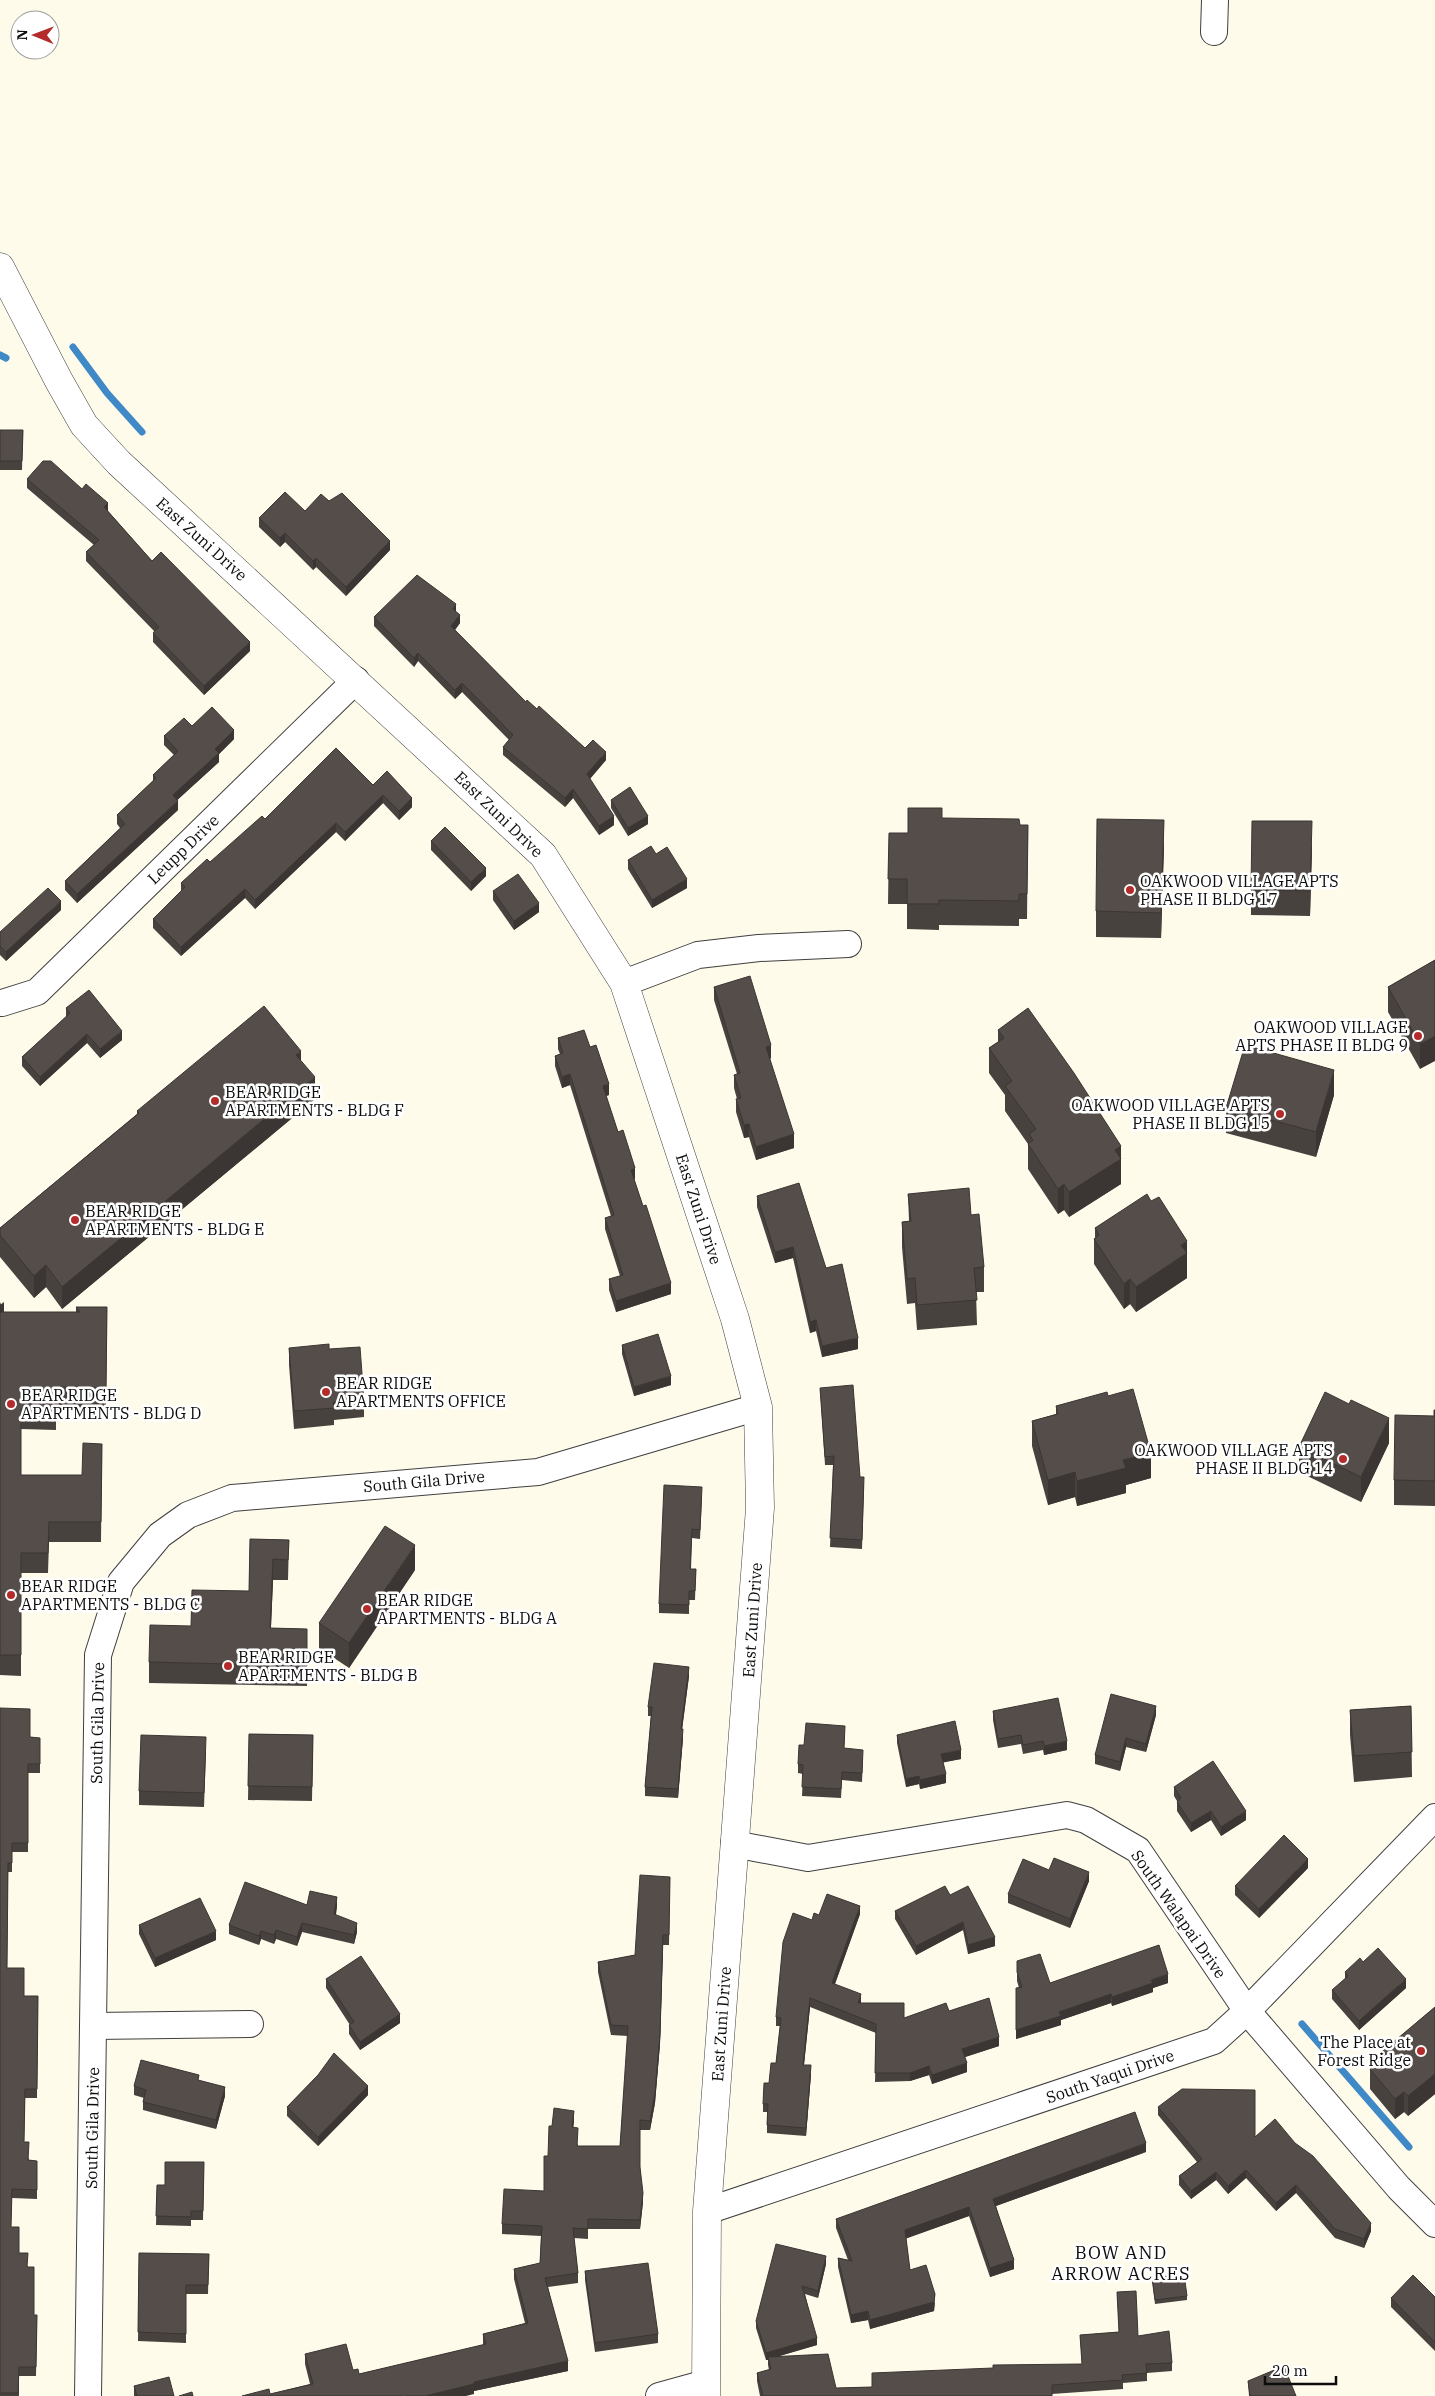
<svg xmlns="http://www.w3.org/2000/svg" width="1435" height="2396" font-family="'IBM Plex Serif',serif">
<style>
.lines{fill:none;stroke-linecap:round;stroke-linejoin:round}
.stream{stroke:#3e89c6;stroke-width:7}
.minor-casing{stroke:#3f3f3f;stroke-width:28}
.tertiary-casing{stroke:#3f3f3f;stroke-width:29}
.minor{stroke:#fff;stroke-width:26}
.tertiary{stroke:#fff;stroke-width:28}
.wall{fill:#48423f}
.shaded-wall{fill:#3b3633}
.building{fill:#544d49;stroke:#3b3633}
.poi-dot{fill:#b42b2c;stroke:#fff;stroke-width:2}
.labels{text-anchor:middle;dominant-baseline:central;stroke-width:5;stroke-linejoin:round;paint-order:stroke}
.street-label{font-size:16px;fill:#0c0c0c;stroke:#fff}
.poi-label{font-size:16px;fill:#0c0c0c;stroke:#fff;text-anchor:start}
.neighbourhood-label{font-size:18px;letter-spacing:1px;fill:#0c0c0c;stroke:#fff}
</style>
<rect width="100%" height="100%" fill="#fefbeb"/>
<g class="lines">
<!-- stream -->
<g class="stream">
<path d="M 73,347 L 107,393 L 142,432"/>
<path d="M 0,355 L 6,358"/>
<path d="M 1302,2024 L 1409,2147"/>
</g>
<!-- minor casing -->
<g class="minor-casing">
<g id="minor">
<path d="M 1214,32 L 1215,0"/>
<path d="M 624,983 L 698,955 L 759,948 L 848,944"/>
<path d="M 2,1003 L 37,992 L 356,680"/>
<path d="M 734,1844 L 808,1858 L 1067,1815 L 1086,1820 L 1138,1850 L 1247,2011 L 1399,2188 L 1435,2224"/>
<path d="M 94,2026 L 250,2024"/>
<path d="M 707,2211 L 1214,2041 L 1247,2011 L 1435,1817"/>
<path d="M 88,2396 L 98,1655 L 121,1582 L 160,1535 L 188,1515 L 232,1498 L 538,1472 L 758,1407"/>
<path d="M 659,2396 L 706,2383"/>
</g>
</g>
<!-- tertiary casing -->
<g class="tertiary-casing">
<path id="tertiary" d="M 0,267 L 59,381 L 84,425 L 119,463 L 543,855 L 624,983 L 735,1319 L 758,1407 L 760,1508 L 707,2211 L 706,2396"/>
</g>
<!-- minor -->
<use href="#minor" class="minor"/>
<!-- tertiary -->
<use href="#tertiary" class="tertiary"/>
</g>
<!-- wall -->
<g class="wall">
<path d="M 0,430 L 23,430 L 22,470 L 0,470 Z"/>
<path d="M 27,479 L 82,489 L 108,511 L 152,561 L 250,651 L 204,695 L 153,642 L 153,633 L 154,631 L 86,561 L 86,552 L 94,545 L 27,488 Z"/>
<path d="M 329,501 L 390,550 L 346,596 L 316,567 L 313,570 L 285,542 L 280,547 L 259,527 L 259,518 L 305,511 Z"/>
<path d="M 456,612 L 460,623 L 455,630 L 526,702 L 537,709 L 585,748 L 606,760 L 590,779 L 614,825 L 599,835 L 573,798 L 565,807 L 503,755 L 503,747 L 509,740 L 462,692 L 455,699 L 418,661 L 414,667 L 374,626 L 374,617 Z"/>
<path d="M 192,726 L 234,739 L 219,754 L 219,762 L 177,800 L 178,810 L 77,903 L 65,890 L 65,881 L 120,828 L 117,824 L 117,815 L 153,781 L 153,775 L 174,755 L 164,745 L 164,736 Z"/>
<path d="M 373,785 L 412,807 L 399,820 L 383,803 L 345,841 L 336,832 L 255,909 L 245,898 L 181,956 L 153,928 L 153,919 L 181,891 L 181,883 L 210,862 L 265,819 Z"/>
<path d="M 611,800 L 648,824 L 628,836 L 611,808 Z"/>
<path d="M 942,818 L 1020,825 L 1028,825 L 1027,919 L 1019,919 L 1019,926 L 939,925 L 939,930 L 907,929 L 907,904 L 888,904 L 889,833 L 908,833 Z"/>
<path d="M 431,841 L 486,876 L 471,891 L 431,850 Z"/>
<path d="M 1164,845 L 1161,938 L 1096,937 L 1096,911 Z"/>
<path d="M 1312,846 L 1310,916 L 1251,915 L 1251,890 Z"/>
<path d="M 656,854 L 687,888 L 652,908 L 628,869 L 628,860 Z"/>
<path d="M 493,891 L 539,912 L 514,930 L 493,900 Z"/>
<path d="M 61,910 L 6,961 L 0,955 L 0,932 Z"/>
<path d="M 1435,960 L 1420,1069 L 1388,1012 L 1388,987 Z"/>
<path d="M 714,987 L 771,1058 L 770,1059 L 794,1148 L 756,1160 L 749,1137 L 744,1138 L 736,1112 L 736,1099 L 737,1099 L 734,1088 L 734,1075 L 737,1074 L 714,1000 Z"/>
<path d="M 66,1008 L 122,1040 L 100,1058 L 87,1043 L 40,1086 L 22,1066 L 22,1057 L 66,1017 Z"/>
<path d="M 998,1030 L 1121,1146 L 1121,1184 L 1069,1217 L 1064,1210 L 1058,1214 L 1028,1169 L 1028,1144 L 1005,1111 L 1005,1095 L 989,1073 L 989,1048 L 998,1042 Z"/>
<path d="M 558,1038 L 590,1047 L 609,1095 L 606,1096 L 618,1132 L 635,1179 L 634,1179 L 671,1294 L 616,1312 L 609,1290 L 609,1279 L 620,1276 L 605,1229 L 605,1218 L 611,1216 L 570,1085 L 562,1088 L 555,1066 L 555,1056 L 560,1054 L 558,1049 Z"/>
<path d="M 301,1061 L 315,1099 L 62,1309 L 46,1287 L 34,1298 L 0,1257 L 0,1228 L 137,1114 L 137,1111 Z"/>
<path d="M 1334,1095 L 1316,1157 L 1226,1133 L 1226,1108 Z"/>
<path d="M 908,1194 L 971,1215 L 984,1267 L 984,1292 L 976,1292 L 977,1325 L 917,1330 L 915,1303 L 907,1304 L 902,1247 L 902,1222 L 909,1221 Z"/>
<path d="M 757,1196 L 826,1268 L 858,1349 L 822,1357 L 816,1331 L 810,1333 L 793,1258 L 775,1263 L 757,1207 Z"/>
<path d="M 1095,1228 L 1187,1266 L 1187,1278 L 1136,1312 L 1130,1304 L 1124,1309 L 1094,1264 L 1094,1239 L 1095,1238 Z"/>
<path d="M 0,1302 L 4,1312 L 76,1312 L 76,1307 L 107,1307 L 106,1408 L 56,1407 L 56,1430 L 21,1429 L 21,1475 L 82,1475 L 102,1444 L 101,1542 L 49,1542 L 48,1573 L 21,1573 L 21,1676 L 0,1675 Z"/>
<path d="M 622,1345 L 671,1385 L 634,1396 L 622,1354 Z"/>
<path d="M 289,1348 L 329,1349 L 364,1400 L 364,1417 L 334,1420 L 334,1425 L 294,1429 L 289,1365 Z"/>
<path d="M 820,1388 L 864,1486 L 862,1549 L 830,1547 L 833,1465 L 825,1465 Z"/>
<path d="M 1108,1396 L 1151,1478 L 1126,1485 L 1126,1493 L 1077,1506 L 1075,1497 L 1048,1505 L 1032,1446 L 1032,1421 L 1056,1414 L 1056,1406 Z"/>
<path d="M 1349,1404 L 1389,1443 L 1361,1502 L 1299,1472 L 1299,1447 Z"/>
<path d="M 1435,1410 L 1435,1506 L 1394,1505 L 1394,1480 L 1434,1416 Z"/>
<path d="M 702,1496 L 700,1539 L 692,1538 L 691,1569 L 696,1569 L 695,1600 L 689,1600 L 689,1614 L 659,1613 L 659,1604 Z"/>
<path d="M 250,1539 L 289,1540 L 288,1580 L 273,1580 L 271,1628 L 307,1629 L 307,1686 L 149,1683 L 149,1662 L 191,1626 L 249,1591 Z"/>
<path d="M 415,1570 L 349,1668 L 319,1648 L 319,1623 Z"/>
<path d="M 689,1676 L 682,1729 L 683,1738 L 678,1798 L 645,1796 L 645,1787 L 651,1716 L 648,1716 L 648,1707 Z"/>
<path d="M 1411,1706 L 1412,1777 L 1354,1782 L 1350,1735 L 1350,1710 Z"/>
<path d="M 0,1708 L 30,1737 L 40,1738 L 40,1773 L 28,1773 L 28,1852 L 12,1852 L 12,1872 L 8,1872 L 7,1968 L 24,1996 L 38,1996 L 37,2098 L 25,2098 L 24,2142 L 29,2160 L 37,2161 L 37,2199 L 12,2198 L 11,2227 L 19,2253 L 28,2267 L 34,2315 L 37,2315 L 36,2376 L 19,2376 L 19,2396 L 0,2396 Z"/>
<path d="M 993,1711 L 1067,1750 L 1044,1755 L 1043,1750 L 1023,1754 L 1021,1744 L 998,1748 L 993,1720 Z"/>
<path d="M 1156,1715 L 1146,1752 L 1126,1747 L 1120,1771 L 1095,1764 L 1095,1755 Z"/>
<path d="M 249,1734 L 313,1735 L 312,1801 L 248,1800 Z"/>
<path d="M 845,1735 L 844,1748 L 863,1759 L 862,1782 L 842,1780 L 841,1798 L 802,1796 L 803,1774 L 798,1773 L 798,1764 L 804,1745 Z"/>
<path d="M 897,1735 L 961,1759 L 943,1762 L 946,1783 L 920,1789 L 919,1784 L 906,1787 L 897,1743 Z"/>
<path d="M 206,1751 L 204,1807 L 139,1805 L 139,1791 Z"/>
<path d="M 1174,1787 L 1246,1820 L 1221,1836 L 1211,1820 L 1191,1832 L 1177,1811 L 1177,1801 L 1174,1796 Z"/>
<path d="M 1308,1868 L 1259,1918 L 1235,1895 L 1235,1886 Z"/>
<path d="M 1049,1870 L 1089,1881 L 1070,1928 L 1008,1903 L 1008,1894 Z"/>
<path d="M 670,1877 L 669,1945 L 663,1945 L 660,2044 L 655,2103 L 650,2130 L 640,2130 L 640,2167 L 643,2202 L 640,2229 L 588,2229 L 588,2239 L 574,2238 L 578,2273 L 578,2283 L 548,2287 L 568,2371 L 474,2391 L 474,2394 L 270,2394 L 310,2384 L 305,2364 L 305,2354 L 353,2370 L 359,2374 L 483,2345 L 483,2334 L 525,2323 L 514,2279 L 514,2269 L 540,2263 L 541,2236 L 502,2234 L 502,2224 L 544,2191 L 552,2126 L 574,2121 L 573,2128 L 578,2146 L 620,2146 L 628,2036 L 611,2035 L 598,1972 L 598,1962 L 635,1955 Z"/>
<path d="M 950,1895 L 995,1946 L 968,1954 L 963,1930 L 916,1955 L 895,1919 L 895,1911 Z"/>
<path d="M 307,1905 L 337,1906 L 336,1915 L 357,1932 L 354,1944 L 302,1932 L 297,1946 L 276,1939 L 274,1944 L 261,1939 L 259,1945 L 229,1934 L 229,1925 Z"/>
<path d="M 860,1914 L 835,1984 L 861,2003 L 904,2018 L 949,2011 L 999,2046 L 965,2057 L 967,2072 L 932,2084 L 929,2075 L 910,2081 L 875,2082 L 876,2033 L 810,2007 L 804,2065 L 811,2074 L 806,2136 L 767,2133 L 767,2112 L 763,2112 L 763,2104 L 776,2063 L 780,2026 L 776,2026 L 776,2017 L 812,1920 L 819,1915 Z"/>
<path d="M 139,1925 L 216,1940 L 155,1967 L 139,1934 Z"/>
<path d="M 1017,1961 L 1050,1983 L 1168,1983 L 1153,1988 L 1153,1992 L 1112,2006 L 1111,2003 L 1061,2020 L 1061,2025 L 1016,2039 L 1019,1988 L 1017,1981 Z"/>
<path d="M 1345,1972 L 1406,1988 L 1359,2030 L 1332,1999 L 1332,1990 L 1345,1979 Z"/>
<path d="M 326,1979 L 400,2023 L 360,2050 L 349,2034 L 349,2025 L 350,2025 L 326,1988 Z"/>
<path d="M 1435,2007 L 1435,2094 L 1408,2116 L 1404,2112 L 1395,2119 L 1370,2089 L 1370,2069 L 1378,2062 L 1378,2055 Z"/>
<path d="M 318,2075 L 368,2095 L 318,2146 L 287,2116 L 287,2107 Z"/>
<path d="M 134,2086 L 225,2096 L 216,2129 L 143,2110 L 143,2102 L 144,2098 L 134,2095 Z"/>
<path d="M 1158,2107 L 1255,2137 L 1371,2231 L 1364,2248 L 1335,2238 L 1296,2193 L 1276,2211 L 1246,2178 L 1228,2194 L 1216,2180 L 1191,2199 L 1179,2185 L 1179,2176 L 1197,2162 L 1158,2115 Z"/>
<path d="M 1146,2152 L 996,2206 L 1014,2269 L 990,2277 L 969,2216 L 906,2238 L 910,2270 L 935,2303 L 934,2311 L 870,2329 L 868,2320 L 851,2323 L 838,2267 L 838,2258 L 848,2260 L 836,2228 L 836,2219 Z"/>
<path d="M 204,2162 L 203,2220 L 191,2220 L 191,2226 L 156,2225 L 157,2185 L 165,2185 Z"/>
<path d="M 139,2253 L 209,2254 L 208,2294 L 186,2294 L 186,2343 L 138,2341 Z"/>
<path d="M 826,2264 L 818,2298 L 805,2294 L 817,2345 L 780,2356 L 836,2388 L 872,2387 L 993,2368 L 1082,2364 L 1080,2335 L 1119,2332 L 1117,2292 L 1138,2336 L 1172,2363 L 1172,2371 L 1147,2373 L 1147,2381 L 1123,2383 L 1123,2389 L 1052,2394 L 1052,2396 L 760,2396 L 757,2381 L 757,2373 L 769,2370 L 768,2365 L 768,2360 L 766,2360 L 756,2328 L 756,2321 Z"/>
<path d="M 585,2271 L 658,2334 L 658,2343 L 595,2352 L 585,2280 Z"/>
<path d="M 1152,2278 L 1187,2296 L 1187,2300 L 1155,2304 Z"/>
<path d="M 1435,2297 L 1435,2351 L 1391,2307 L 1391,2298 Z"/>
<path d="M 1248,2381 L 1296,2396 L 1249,2396 Z"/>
<path d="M 134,2386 L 174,2396 L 134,2396 Z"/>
</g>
<!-- shaded-wall -->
<g class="shaded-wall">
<path d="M 108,503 L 108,512 L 104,507 Z"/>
<path d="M 285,533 L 285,542 L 280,547 L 280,538 Z"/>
<path d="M 390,541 L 390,550 L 346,596 L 346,587 Z"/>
<path d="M 316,558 L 316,567 L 313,570 L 313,561 Z"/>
<path d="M 456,604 L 456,613 L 453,609 Z"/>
<path d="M 460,615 L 460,623 L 451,635 L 451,626 Z"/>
<path d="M 250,642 L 250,651 L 204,695 L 204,686 Z"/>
<path d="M 418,653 L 418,661 L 414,667 L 414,658 Z"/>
<path d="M 462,683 L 462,692 L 455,699 L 455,690 Z"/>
<path d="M 234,730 L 234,739 L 219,754 L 219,762 L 173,804 L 173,795 L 215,749 Z"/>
<path d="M 606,752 L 606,760 L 587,782 L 587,774 Z"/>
<path d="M 573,789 L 573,798 L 565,807 L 565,798 Z"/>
<path d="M 383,795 L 383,803 L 345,841 L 345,832 Z"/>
<path d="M 412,798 L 412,807 L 399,820 L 399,811 Z"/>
<path d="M 178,801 L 178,810 L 77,903 L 77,894 Z"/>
<path d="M 614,816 L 614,825 L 599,835 L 599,826 Z"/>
<path d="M 648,816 L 648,824 L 628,836 L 628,828 Z"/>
<path d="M 1164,820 L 1164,845 L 1161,938 L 1161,913 Z"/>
<path d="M 1312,821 L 1312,846 L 1310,916 L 1310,891 Z"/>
<path d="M 336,823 L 336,832 L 255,909 L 255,900 Z"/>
<path d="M 486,868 L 486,876 L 471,891 L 471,882 Z"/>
<path d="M 687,879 L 687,888 L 652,908 L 652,900 Z"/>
<path d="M 245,889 L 245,898 L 181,956 L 181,947 Z"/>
<path d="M 61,901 L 61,910 L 6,961 L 6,952 Z"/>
<path d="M 539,903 L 539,912 L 514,930 L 514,921 Z"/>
<path d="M 122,1031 L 122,1040 L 100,1058 L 100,1049 Z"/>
<path d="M 87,1034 L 87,1043 L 40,1086 L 40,1077 Z"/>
<path d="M 1435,1036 L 1435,1061 L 1420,1069 L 1420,1044 Z"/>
<path d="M 771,1045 L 771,1058 L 766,1060 L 766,1047 Z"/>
<path d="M 301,1051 L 301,1073 L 296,1055 Z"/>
<path d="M 1334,1070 L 1334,1095 L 1316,1157 L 1316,1132 Z"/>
<path d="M 570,1074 L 570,1085 L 562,1088 L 562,1077 Z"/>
<path d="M 315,1077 L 315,1099 L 62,1309 L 62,1287 Z"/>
<path d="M 609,1084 L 609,1095 L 603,1097 L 603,1086 Z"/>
<path d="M 749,1124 L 749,1137 L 744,1138 L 744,1125 Z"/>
<path d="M 794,1134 L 794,1148 L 756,1160 L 756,1147 Z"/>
<path d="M 1121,1146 L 1121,1184 L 1069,1217 L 1069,1192 L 1115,1150 Z"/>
<path d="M 635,1168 L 635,1179 L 631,1180 L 631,1170 Z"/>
<path d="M 1064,1184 L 1064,1210 L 1058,1214 L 1058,1189 Z"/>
<path d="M 1187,1241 L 1187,1278 L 1136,1312 L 1136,1287 L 1181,1245 Z"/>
<path d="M 793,1247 L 793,1258 L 775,1263 L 775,1252 Z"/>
<path d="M 46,1265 L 46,1287 L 34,1298 L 34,1276 Z"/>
<path d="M 1130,1279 L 1130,1304 L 1124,1309 L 1124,1284 Z"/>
<path d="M 671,1283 L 671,1294 L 616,1312 L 616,1301 Z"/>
<path d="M 4,1302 L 4,1322 L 0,1326 L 0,1305 Z"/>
<path d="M 816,1320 L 816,1331 L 810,1333 L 810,1322 Z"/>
<path d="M 858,1338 L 858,1349 L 822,1357 L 822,1346 Z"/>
<path d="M 671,1376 L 671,1385 L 634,1396 L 634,1387 Z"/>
<path d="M 1389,1418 L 1389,1443 L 1361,1502 L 1361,1477 Z"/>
<path d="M 1151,1453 L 1151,1478 L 1126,1485 L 1126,1493 L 1077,1506 L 1077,1481 L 1123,1460 Z"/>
<path d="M 1075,1472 L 1075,1497 L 1048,1505 L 1048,1480 Z"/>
<path d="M 415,1545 L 415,1570 L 349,1668 L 349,1643 Z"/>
<path d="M 273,1559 L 273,1580 L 270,1648 L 270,1628 Z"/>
<path d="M 689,1667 L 689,1676 L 681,1738 L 681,1729 Z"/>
<path d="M 1156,1706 L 1156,1715 L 1146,1752 L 1146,1744 Z"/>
<path d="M 683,1729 L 683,1738 L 678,1798 L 678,1789 Z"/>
<path d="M 1126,1738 L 1126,1747 L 1120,1771 L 1120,1762 Z"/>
<path d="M 1067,1741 L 1067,1750 L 1044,1755 L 1044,1746 Z"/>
<path d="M 961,1750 L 961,1759 L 941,1763 L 941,1754 Z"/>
<path d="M 946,1774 L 946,1783 L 920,1789 L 920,1780 Z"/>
<path d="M 919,1776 L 919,1784 L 906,1787 L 906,1779 Z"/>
<path d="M 1211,1811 L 1211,1820 L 1191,1832 L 1191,1823 Z"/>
<path d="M 1246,1811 L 1246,1820 L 1221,1836 L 1221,1827 Z"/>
<path d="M 1308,1859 L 1308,1868 L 1259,1918 L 1259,1909 Z"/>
<path d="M 1089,1872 L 1089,1881 L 1070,1928 L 1070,1919 Z"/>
<path d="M 337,1897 L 337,1906 L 334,1923 L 334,1914 Z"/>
<path d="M 860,1906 L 860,1914 L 832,1992 L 832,1983 Z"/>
<path d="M 963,1922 L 963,1930 L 916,1955 L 916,1946 Z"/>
<path d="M 302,1923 L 302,1932 L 297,1946 L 297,1937 Z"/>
<path d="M 357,1923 L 357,1932 L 354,1944 L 354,1935 Z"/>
<path d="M 276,1930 L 276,1939 L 274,1944 L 274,1935 Z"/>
<path d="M 216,1931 L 216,1940 L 155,1967 L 155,1958 Z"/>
<path d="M 261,1931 L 261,1939 L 259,1945 L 259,1936 Z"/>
<path d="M 995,1937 L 995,1946 L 968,1954 L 968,1945 Z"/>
<path d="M 663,1945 L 660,2044 L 655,2103 L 650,2130 L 650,2121 Z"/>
<path d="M 1168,1974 L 1168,1983 L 1153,1988 L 1153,1992 L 1112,2006 L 1112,1997 L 1151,1980 Z"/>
<path d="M 1406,1979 L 1406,1988 L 1359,2030 L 1359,2021 Z"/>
<path d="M 861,1994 L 861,2003 L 858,2003 Z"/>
<path d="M 1111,1994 L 1111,2003 L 1061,2020 L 1061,2025 L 1016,2039 L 1016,2030 L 1059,2012 Z"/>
<path d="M 810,1998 L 810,2007 L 803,2074 L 803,2065 Z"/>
<path d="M 400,2014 L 400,2023 L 360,2050 L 360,2042 Z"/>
<path d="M 999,2037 L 999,2046 L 962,2058 L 962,2049 Z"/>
<path d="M 967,2063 L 967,2072 L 932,2084 L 932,2075 Z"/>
<path d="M 811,2065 L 811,2074 L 806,2136 L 806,2128 Z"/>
<path d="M 929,2066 L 929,2075 L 910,2081 L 910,2073 Z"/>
<path d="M 1435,2074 L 1435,2094 L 1408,2116 L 1408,2096 Z"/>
<path d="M 368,2086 L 368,2095 L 318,2146 L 318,2137 Z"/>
<path d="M 225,2087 L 225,2096 L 216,2129 L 216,2120 Z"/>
<path d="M 1404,2092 L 1404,2112 L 1395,2119 L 1395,2099 Z"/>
<path d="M 574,2111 L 574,2121 L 572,2137 L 572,2127 Z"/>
<path d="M 1146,2143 L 1146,2152 L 993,2207 L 993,2199 Z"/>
<path d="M 1246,2170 L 1246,2178 L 1228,2194 L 1228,2186 Z"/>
<path d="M 1216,2172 L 1216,2180 L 1191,2199 L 1191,2191 Z"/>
<path d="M 1296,2185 L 1296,2193 L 1276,2211 L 1276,2203 Z"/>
<path d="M 643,2193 L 643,2202 L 640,2229 L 640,2220 Z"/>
<path d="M 969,2207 L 969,2216 L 905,2239 L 905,2230 Z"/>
<path d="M 1371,2223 L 1371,2231 L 1364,2248 L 1364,2239 Z"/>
<path d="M 826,2256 L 826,2264 L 818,2298 L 818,2291 Z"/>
<path d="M 1014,2260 L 1014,2269 L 990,2277 L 990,2268 Z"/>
<path d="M 935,2294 L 934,2311 L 870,2329 L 870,2320 Z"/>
<path d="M 868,2311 L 868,2320 L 851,2323 L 851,2315 Z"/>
<path d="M 817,2338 L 817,2345 L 768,2359 L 768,2357 L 768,2360 L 766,2360 L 766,2353 Z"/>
<path d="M 568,2361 L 568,2371 L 474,2391 L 474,2394 L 466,2396 L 425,2396 L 474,2382 Z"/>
</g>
<!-- building -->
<g class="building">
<path d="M 0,430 L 23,430 L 22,461 L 0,461 Z"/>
<path d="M 43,461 L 51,461 L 82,489 L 86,484 L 108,503 L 104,507 L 152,561 L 161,552 L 250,642 L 204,686 L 153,633 L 159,627 L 86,552 L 99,540 L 27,479 Z"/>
<path d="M 285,492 L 305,511 L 321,494 L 329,501 L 342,493 L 390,541 L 346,587 L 316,558 L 313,561 L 285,533 L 280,538 L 259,518 Z"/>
<path d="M 417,575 L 456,604 L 453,609 L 460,615 L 451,626 L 526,702 L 527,700 L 537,709 L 539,706 L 585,748 L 593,740 L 606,752 L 587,774 L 614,816 L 599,826 L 573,789 L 565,798 L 503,747 L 513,735 L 462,683 L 455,690 L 418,653 L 414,658 L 374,617 Z"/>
<path d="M 212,707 L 234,730 L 215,749 L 219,753 L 173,795 L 178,801 L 77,894 L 65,881 L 125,824 L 117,815 L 156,778 L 153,775 L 178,751 L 164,736 L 184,718 L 192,726 Z"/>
<path d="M 336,748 L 373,785 L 387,771 L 412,798 L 399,811 L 383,795 L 345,832 L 336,823 L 255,900 L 245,889 L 181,947 L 153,919 L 185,887 L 181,883 L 207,859 L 210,862 L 262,816 L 265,819 Z"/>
<path d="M 630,787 L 648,816 L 628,828 L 611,800 Z"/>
<path d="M 908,808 L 942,808 L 942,818 L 1019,819 L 1020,825 L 1028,825 L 1027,894 L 1019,894 L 1019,901 L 939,900 L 939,904 L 907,904 L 907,879 L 888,879 L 889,833 L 908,833 Z"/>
<path d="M 1097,819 L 1164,820 L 1161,913 L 1096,911 Z"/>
<path d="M 1252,821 L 1312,821 L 1310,891 L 1251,890 Z"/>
<path d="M 445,827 L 486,868 L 471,882 L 431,841 Z"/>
<path d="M 651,846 L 656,854 L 667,847 L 687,879 L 652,900 L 628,860 Z"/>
<path d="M 518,874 L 539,903 L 514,921 L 493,891 Z"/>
<path d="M 48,888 L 61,901 L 6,952 L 0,946 L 0,932 Z"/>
<path d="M 1435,960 L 1435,1036 L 1420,1044 L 1388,987 Z"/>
<path d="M 750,976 L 771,1045 L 766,1047 L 794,1134 L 756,1147 L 749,1124 L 744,1125 L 736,1099 L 741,1098 L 734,1075 L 740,1073 L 714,987 Z"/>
<path d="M 89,990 L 122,1031 L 100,1049 L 87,1034 L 40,1077 L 22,1057 L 70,1013 L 66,1008 Z"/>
<path d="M 264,1006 L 301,1051 L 296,1055 L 315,1077 L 62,1287 L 46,1265 L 34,1276 L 0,1235 L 0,1228 L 139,1113 L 137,1111 Z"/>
<path d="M 1028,1008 L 1074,1073 L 1121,1146 L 1115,1150 L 1121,1159 L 1069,1192 L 1064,1184 L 1058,1189 L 1028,1144 L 1033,1140 L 1029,1134 L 1036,1129 L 1005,1086 L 1012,1081 L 989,1048 L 1004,1038 L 998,1030 Z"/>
<path d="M 584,1030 L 590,1047 L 596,1045 L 609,1084 L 603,1086 L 618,1132 L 623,1130 L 635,1168 L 631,1170 L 643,1206 L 646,1205 L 671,1283 L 616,1301 L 609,1279 L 623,1275 L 605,1218 L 614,1215 L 570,1074 L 562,1077 L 555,1056 L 563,1053 L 558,1038 Z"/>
<path d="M 1245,1045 L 1334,1070 L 1316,1132 L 1226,1108 Z"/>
<path d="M 799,1183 L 826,1268 L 842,1264 L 858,1338 L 822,1346 L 816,1320 L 810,1322 L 793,1247 L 775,1252 L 757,1196 Z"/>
<path d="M 969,1188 L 971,1215 L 979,1214 L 984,1267 L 974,1268 L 977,1300 L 917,1305 L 915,1278 L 907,1279 L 902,1222 L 911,1221 L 908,1194 Z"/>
<path d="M 1147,1194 L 1151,1201 L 1159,1197 L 1187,1241 L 1181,1245 L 1187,1253 L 1136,1287 L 1130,1279 L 1124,1284 L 1094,1239 L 1099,1235 L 1095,1228 Z"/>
<path d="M 76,1307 L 107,1307 L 106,1388 L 56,1387 L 56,1410 L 21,1409 L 21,1475 L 82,1475 L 83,1443 L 102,1444 L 101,1522 L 49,1522 L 48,1553 L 21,1553 L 21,1655 L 0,1655 L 0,1312 L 80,1312 Z"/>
<path d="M 658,1334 L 671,1376 L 634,1387 L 622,1345 Z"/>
<path d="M 329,1344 L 329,1349 L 360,1347 L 364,1400 L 333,1402 L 334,1408 L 294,1411 L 289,1348 Z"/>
<path d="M 853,1385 L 860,1477 L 864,1477 L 862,1540 L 830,1538 L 834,1456 L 825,1457 L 820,1388 Z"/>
<path d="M 1133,1389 L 1151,1453 L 1123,1460 L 1126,1468 L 1077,1481 L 1075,1472 L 1048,1480 L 1032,1421 L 1058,1414 L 1056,1406 L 1107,1392 L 1108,1396 Z"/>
<path d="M 1325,1392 L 1349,1404 L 1351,1400 L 1389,1418 L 1361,1477 L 1299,1447 Z"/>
<path d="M 1434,1410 L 1435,1410 L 1435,1481 L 1394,1480 L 1395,1415 L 1434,1416 Z"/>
<path d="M 664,1485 L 702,1487 L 700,1530 L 692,1529 L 690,1569 L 696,1569 L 695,1591 L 689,1591 L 689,1605 L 659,1604 Z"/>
<path d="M 385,1526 L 415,1545 L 349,1643 L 319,1623 Z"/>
<path d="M 250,1539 L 289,1540 L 288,1560 L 273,1559 L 270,1628 L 307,1629 L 307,1666 L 149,1662 L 150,1625 L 191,1626 L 192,1590 L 249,1591 Z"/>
<path d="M 654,1663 L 689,1667 L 681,1729 L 683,1729 L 678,1789 L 645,1787 L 652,1707 L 648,1707 Z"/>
<path d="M 1111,1694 L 1156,1706 L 1146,1744 L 1126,1738 L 1120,1762 L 1095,1755 Z"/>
<path d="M 1058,1698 L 1067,1741 L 1044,1746 L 1043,1741 L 1023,1745 L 1021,1735 L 998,1739 L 993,1711 Z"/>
<path d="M 1411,1706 L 1412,1752 L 1354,1756 L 1350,1710 Z"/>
<path d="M 0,1708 L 30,1709 L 30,1737 L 40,1738 L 40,1764 L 28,1764 L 28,1843 L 12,1843 L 12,1863 L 8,1863 L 7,1968 L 24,1968 L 24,1996 L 38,1996 L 37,2089 L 25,2089 L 24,2142 L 29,2142 L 28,2160 L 37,2161 L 37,2190 L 12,2189 L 11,2227 L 19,2227 L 19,2253 L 28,2253 L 27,2267 L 34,2267 L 34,2315 L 37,2315 L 36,2367 L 19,2367 L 18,2393 L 0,2393 Z"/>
<path d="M 955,1721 L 961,1750 L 941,1754 L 946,1774 L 920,1780 L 919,1776 L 906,1779 L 897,1735 Z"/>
<path d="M 806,1723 L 845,1726 L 844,1748 L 863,1750 L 862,1773 L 842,1772 L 841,1789 L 802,1787 L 803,1765 L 798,1764 L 799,1745 L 804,1745 Z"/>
<path d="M 249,1734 L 313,1735 L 312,1787 L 248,1786 Z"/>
<path d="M 141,1735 L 206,1737 L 204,1793 L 139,1791 Z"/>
<path d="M 1213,1761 L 1246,1811 L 1221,1827 L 1211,1811 L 1191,1823 L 1177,1802 L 1181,1798 L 1174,1787 Z"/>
<path d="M 1284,1835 L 1308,1859 L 1259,1909 L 1235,1886 Z"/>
<path d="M 1054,1858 L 1089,1872 L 1070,1919 L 1008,1894 L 1023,1859 L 1049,1870 Z"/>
<path d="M 640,1875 L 670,1877 L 669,1935 L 663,1935 L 660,2034 L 655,2093 L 650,2121 L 640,2120 L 640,2167 L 643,2193 L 640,2220 L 588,2219 L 588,2229 L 573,2228 L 578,2273 L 545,2278 L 568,2361 L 474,2382 L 474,2384 L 425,2396 L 406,2396 L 405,2395 L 403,2396 L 242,2396 L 269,2389 L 270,2394 L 313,2384 L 305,2354 L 346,2344 L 353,2370 L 358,2369 L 359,2374 L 486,2344 L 483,2334 L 528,2323 L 514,2269 L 540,2263 L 542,2226 L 502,2224 L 504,2189 L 544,2191 L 544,2156 L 548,2156 L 549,2126 L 552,2126 L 554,2108 L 574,2111 L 572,2127 L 578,2128 L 577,2146 L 620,2146 L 628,2026 L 611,2025 L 598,1962 L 635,1955 Z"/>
<path d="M 245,1882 L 307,1905 L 310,1891 L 337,1897 L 334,1914 L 357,1923 L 354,1935 L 302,1923 L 297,1937 L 276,1930 L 274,1935 L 261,1931 L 259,1936 L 229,1925 Z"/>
<path d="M 945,1886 L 950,1895 L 968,1886 L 995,1937 L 968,1945 L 963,1922 L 916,1946 L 895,1911 Z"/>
<path d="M 827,1894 L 860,1906 L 832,1983 L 861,1994 L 858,2003 L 904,2003 L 904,2018 L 946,2003 L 949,2011 L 989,1998 L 999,2037 L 962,2049 L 967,2063 L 932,2075 L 929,2066 L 910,2073 L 875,2073 L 876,2024 L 810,1998 L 803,2065 L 811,2065 L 806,2128 L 767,2125 L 768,2104 L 763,2104 L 764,2083 L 769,2083 L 771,2063 L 776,2063 L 781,2018 L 776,2017 L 783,1942 L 793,1913 L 812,1920 L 814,1913 L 819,1915 Z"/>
<path d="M 200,1898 L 216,1931 L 155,1958 L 139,1925 Z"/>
<path d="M 1159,1945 L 1168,1974 L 1151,1980 L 1153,1983 L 1112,1997 L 1111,1994 L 1059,2012 L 1061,2016 L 1016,2030 L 1016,1988 L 1022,1987 L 1017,1972 L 1017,1961 L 1040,1954 L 1050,1983 Z"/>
<path d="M 1378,1948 L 1406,1979 L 1359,2021 L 1332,1990 L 1348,1976 L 1345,1972 L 1360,1958 L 1363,1962 Z"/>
<path d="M 361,1956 L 400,2014 L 360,2042 L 349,2025 L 354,2022 L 326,1979 Z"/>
<path d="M 1435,2007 L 1435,2074 L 1408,2096 L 1404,2092 L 1395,2099 L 1370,2069 L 1382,2059 L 1378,2055 Z"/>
<path d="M 334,2053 L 368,2086 L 318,2137 L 287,2107 L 318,2075 Z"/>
<path d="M 141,2060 L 199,2075 L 198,2080 L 225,2087 L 216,2120 L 143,2102 L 146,2090 L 134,2086 Z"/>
<path d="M 1182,2089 L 1255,2090 L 1255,2137 L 1275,2119 L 1295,2143 L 1313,2156 L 1371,2223 L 1364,2239 L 1335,2229 L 1296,2185 L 1276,2203 L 1246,2170 L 1228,2186 L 1216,2172 L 1191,2191 L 1179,2176 L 1202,2159 L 1158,2107 Z"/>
<path d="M 1135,2112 L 1146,2143 L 993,2199 L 1014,2260 L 990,2268 L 969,2207 L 905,2230 L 910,2270 L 926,2265 L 935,2294 L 934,2302 L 870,2320 L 868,2311 L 851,2315 L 838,2258 L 852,2261 L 836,2219 Z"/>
<path d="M 165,2162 L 204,2162 L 203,2211 L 191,2211 L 191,2217 L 156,2216 L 157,2185 L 165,2185 Z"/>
<path d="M 776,2244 L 826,2256 L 818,2291 L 802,2286 L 817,2338 L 766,2353 L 756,2321 Z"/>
<path d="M 139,2253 L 209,2254 L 208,2285 L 186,2285 L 186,2334 L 138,2332 Z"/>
<path d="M 648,2263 L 658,2334 L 595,2343 L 585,2271 Z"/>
<path d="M 1184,2274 L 1187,2296 L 1155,2300 L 1152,2278 Z"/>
<path d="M 1413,2275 L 1435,2297 L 1435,2342 L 1391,2298 Z"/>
<path d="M 1136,2291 L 1138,2336 L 1169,2331 L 1172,2363 L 1146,2364 L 1147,2373 L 1122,2375 L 1123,2380 L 1052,2385 L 1052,2396 L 763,2396 L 757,2373 L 771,2369 L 768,2357 L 828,2354 L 836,2388 L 872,2387 L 872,2373 L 993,2368 L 993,2365 L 1082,2364 L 1080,2335 L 1119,2332 L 1117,2292 Z"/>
<path d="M 1284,2366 L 1296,2396 L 1250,2396 L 1248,2381 Z"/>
<path d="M 169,2377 L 174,2396 L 137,2396 L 134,2386 Z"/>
<path d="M 192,2392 L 193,2396 L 179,2396 Z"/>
</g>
<!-- markers -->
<g class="poi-dot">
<circle cx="1130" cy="890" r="5"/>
<circle cx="1418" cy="1036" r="5"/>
<circle cx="215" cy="1101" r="5"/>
<circle cx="1280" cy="1114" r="5"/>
<circle cx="75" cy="1220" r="5"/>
<circle cx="326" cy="1392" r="5"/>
<circle cx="11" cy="1404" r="5"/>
<circle cx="1343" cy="1459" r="5"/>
<circle cx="11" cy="1595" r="5"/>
<circle cx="367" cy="1609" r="5"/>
<circle cx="228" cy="1666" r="5"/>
<circle cx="1421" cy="2051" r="5"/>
</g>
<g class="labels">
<!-- street labels -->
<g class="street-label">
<text transform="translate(202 539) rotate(42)">East Zuni Drive</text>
<text transform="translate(499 814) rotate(44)">East Zuni Drive</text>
<text transform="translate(183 849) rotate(-44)">Leupp Drive</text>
<text transform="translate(699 1209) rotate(72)">East Zuni Drive</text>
<text transform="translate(424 1481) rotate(-5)">South Gila Drive</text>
<text transform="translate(752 1620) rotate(-86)">East Zuni Drive</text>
<text transform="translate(97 1723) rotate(-89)">South Gila Drive</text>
<text transform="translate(1179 1914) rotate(55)">South Walapai Drive</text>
<text transform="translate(721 2024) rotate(-86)">East Zuni Drive</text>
<text transform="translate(1110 2076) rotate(-19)">South Yaqui Drive</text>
<text transform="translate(92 2128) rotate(-89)">South Gila Drive</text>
</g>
<!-- poi labels -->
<g class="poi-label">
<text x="1140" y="881">OAKWOOD VILLAGE APTS<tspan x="1140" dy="18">PHASE II BLDG 17</tspan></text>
<text x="1408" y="1027" text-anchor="end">OAKWOOD VILLAGE<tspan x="1408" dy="18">APTS PHASE II BLDG 9</tspan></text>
<text x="225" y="1092">BEAR RIDGE<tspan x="225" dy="18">APARTMENTS - BLDG F</tspan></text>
<text x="1270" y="1105" text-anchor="end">OAKWOOD VILLAGE APTS<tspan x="1270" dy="18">PHASE II BLDG 15</tspan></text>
<text x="85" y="1211">BEAR RIDGE<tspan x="85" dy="18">APARTMENTS - BLDG E</tspan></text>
<text x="336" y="1383">BEAR RIDGE<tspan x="336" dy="18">APARTMENTS OFFICE</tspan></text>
<text x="21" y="1395">BEAR RIDGE<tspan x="21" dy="18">APARTMENTS - BLDG D</tspan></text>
<text x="1333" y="1450" text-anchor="end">OAKWOOD VILLAGE APTS<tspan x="1333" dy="18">PHASE II BLDG 14</tspan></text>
<text x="21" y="1586">BEAR RIDGE<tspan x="21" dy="18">APARTMENTS - BLDG C</tspan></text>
<text x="377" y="1600">BEAR RIDGE<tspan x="377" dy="18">APARTMENTS - BLDG A</tspan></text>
<text x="238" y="1657">BEAR RIDGE<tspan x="238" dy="18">APARTMENTS - BLDG B</tspan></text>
<text x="1411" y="2042" text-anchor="end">The Place at<tspan x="1411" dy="18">Forest Ridge</tspan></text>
</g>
<!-- neighbourhood labels -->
<g class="neighbourhood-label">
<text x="1121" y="2252">BOW AND<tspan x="1121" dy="21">ARROW ACRES</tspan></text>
</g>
</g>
<!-- north arrow -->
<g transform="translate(35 35) rotate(271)"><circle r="24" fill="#ffffff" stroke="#9e9e9e"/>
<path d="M0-4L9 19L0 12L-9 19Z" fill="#b42b2c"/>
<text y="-8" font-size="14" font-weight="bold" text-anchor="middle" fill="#0c0c0c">N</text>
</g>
<!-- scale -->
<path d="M1265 2376v8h71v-8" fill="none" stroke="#0c0c0c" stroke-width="2.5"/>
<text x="1272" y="2376" font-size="15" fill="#0c0c0c" stroke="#ffffff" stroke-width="4" paint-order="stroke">20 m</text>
</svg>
